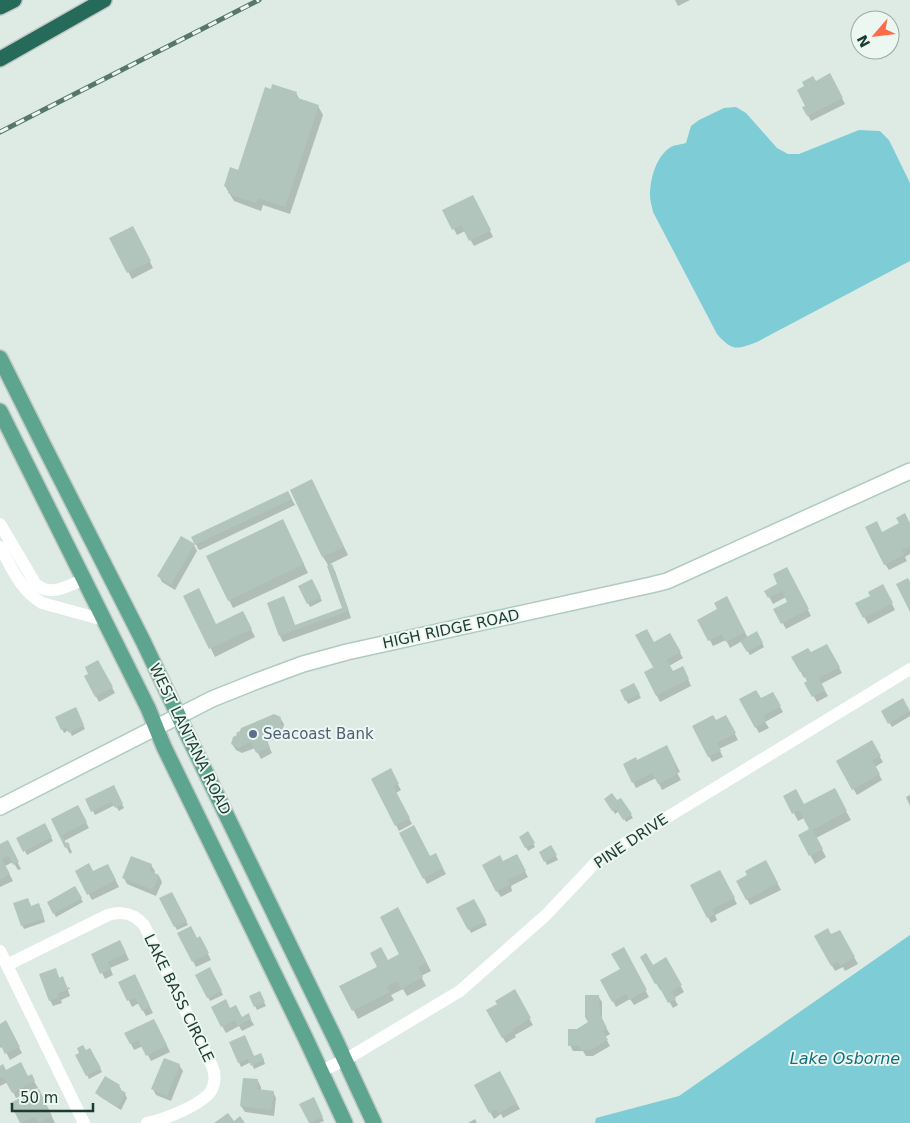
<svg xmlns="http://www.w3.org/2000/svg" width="910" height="1123" font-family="'DejaVu Sans',sans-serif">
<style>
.water{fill:#7ecdd6}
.shadow{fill:#0003}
.building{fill:#b2c5bd}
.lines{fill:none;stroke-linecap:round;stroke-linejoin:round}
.secondary-casing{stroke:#afcbc0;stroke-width:18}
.primary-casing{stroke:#c0c8c6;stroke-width:18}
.highway-casing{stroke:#c0c8c6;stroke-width:18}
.street{stroke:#fff;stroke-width:12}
.secondary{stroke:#fff;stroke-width:15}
.primary{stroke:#5da58f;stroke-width:15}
.highway{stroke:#266a59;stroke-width:15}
.rail-casing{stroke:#57776d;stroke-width:5}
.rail{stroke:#edf7f2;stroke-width:3;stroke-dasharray:9;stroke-linecap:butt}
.service-dot{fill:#5c6f8a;stroke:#edf7f2;stroke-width:2}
.labels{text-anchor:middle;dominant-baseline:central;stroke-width:4;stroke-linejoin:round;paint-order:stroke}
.street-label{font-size:15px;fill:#1d3b32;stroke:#edf7f2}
.service-label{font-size:15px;fill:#4e5e75;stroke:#edf7f2;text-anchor:start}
.water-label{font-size:16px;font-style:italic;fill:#136f7c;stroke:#edf7f2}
</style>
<rect width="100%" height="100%" fill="#ddebe4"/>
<!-- water -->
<g class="water">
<path d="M 736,107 L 746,113 L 777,148 L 788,154 L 799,154 L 859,130 L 880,131 L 889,140 L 910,183 L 910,261 L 757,342 C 736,350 732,351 717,334 L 653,212 C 652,206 650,201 650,196 C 650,179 656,156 671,147 C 676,144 681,145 686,143 L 691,126 L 699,120 L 724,108 Z"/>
<path d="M 910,935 L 910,1123 L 595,1123 L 596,1118 L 679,1096 Z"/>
</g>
<!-- shadow -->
<g class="shadow">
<path d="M 675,0 L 690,0 L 678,6 Z"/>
<path d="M 833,81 L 845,104 L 811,121 L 804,108 L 807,106 L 815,82 Z"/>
<path d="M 296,93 L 300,100 L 318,106 L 323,115 L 290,214 L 263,205 L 261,211 L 234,201 L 225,186 L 238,171 Z"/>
<path d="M 476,202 L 493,237 L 474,246 L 465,231 L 457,235 L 444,210 Z"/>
<path d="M 136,233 L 153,268 L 132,279 L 111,239 Z"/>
<path d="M 316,489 L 348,555 L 330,564 L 335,571 L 351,618 L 283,642 L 280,636 L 284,598 L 287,604 L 295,626 L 344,609 L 328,565 L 323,557 L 291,491 Z"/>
<path d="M 291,498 L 295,505 L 200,550 L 198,549 L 193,537 Z"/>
<path d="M 910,525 L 910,554 L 905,557 L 907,561 L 889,570 L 885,564 L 882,533 Z"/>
<path d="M 287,529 L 308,573 L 233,608 L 229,600 Z"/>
<path d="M 194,545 L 197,551 L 175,590 L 162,582 L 159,576 Z"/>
<path d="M 790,574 L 811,616 L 786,629 L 775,609 L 789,602 L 786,597 L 773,604 L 766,591 L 779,584 Z"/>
<path d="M 314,584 L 322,601 L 310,607 L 308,603 Z"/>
<path d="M 883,586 L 895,610 L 868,624 L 857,604 L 871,596 Z"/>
<path d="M 185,597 L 216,625 L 247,621 L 255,637 L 215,657 Z"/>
<path d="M 726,597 L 748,638 L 757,633 L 764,647 L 750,655 L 742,641 L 730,648 L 726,640 L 713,646 L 699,620 L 719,610 Z"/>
<path d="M 670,635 L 683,658 L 669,666 L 673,673 L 686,674 L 691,686 L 660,702 L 645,673 L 655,668 L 637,636 L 654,643 Z"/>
<path d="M 827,645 L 842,673 L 821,684 L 828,696 L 817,702 L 806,683 L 809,682 L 806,676 L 804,678 L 793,657 L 810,654 Z"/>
<path d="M 98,661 L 115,693 L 99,702 L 85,676 L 90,674 Z"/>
<path d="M 634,684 L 641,698 L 628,704 L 621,690 Z"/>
<path d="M 772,693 L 783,712 L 765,722 L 769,728 L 759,733 L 741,700 L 761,700 Z"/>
<path d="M 903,700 L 910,712 L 910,716 L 892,727 L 883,712 Z"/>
<path d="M 77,713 L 85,729 L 72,736 L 69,730 L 64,733 L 62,729 Z"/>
<path d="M 726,717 L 738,740 L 719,749 L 723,757 L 712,762 L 694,727 L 715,722 Z"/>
<path d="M 280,718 L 284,724 L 283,729 L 285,734 L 267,742 L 272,753 L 261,759 L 255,748 L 242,753 L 236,750 L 232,744 Z"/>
<path d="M 871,742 L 883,762 L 875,767 L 882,780 L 857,795 L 837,761 Z"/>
<path d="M 670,753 L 680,772 L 677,773 L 681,780 L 662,790 L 656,778 L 636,788 L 633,782 L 637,762 Z"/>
<path d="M 390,770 L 401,790 L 396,793 L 412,824 L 399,831 L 396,825 Z"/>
<path d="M 113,787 L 124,808 L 119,811 L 115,805 L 95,815 L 87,800 Z"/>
<path d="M 834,790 L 851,820 L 816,838 L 826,857 L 815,864 L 800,836 L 811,830 L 804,818 L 798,821 L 785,796 L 804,806 Z"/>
<path d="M 910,795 L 910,806 L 906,797 Z"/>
<path d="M 606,799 L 617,802 L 621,800 L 633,818 L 626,822 L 619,811 L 615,814 Z"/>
<path d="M 81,813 L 89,828 L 64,841 L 66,845 L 68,844 L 72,852 L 70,854 L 52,820 Z"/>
<path d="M 44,825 L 53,841 L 27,855 L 18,838 Z"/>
<path d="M 528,833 L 535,847 L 528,851 L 521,837 Z"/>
<path d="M 0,845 L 10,848 L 21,869 L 18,870 L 13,862 L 5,866 L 13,881 L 0,887 Z"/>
<path d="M 551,847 L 558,860 L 547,865 L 541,852 Z"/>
<path d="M 435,854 L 446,874 L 427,884 L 424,878 L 430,857 Z"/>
<path d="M 516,855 L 528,877 L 511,886 L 512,891 L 501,897 L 497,891 L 503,862 Z"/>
<path d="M 766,862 L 781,890 L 750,905 L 738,882 Z"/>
<path d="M 151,865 L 155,871 L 154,874 L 159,876 L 162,882 L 156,896 L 127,884 L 124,878 Z"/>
<path d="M 76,871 L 93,873 L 111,871 L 119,887 L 92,900 Z"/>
<path d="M 723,877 L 737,904 L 715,915 L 717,920 L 711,923 L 708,917 Z"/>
<path d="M 75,888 L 83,902 L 56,917 L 48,902 Z"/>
<path d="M 172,893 L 188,925 L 177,930 L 161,899 Z"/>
<path d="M 474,901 L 487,925 L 471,933 L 458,908 Z"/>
<path d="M 31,907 L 41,908 L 45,922 L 24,929 L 22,925 Z"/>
<path d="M 403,917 L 431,971 L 421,976 L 426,986 L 407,996 L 403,989 L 391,995 L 394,1000 L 358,1019 L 341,986 L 400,955 Z"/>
<path d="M 839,931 L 858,964 L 845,971 L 843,967 L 835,971 L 815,936 L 831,936 Z"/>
<path d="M 203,944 L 211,960 L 196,967 L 193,961 Z"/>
<path d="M 123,947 L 129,960 L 110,968 L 113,975 L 105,979 L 93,955 Z"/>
<path d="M 623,949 L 649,997 L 634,1005 L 630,999 L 616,1007 L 602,980 L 621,970 Z"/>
<path d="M 642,957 L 652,966 L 666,959 L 684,992 L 674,998 L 678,1005 L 673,1008 L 662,989 L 660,990 Z"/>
<path d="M 55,969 L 60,979 L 62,978 L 66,984 L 70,996 L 61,1000 L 62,1003 L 53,1006 L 50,1000 Z"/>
<path d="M 210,969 L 223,995 L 210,1001 L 197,976 Z"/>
<path d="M 137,981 L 153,1013 L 146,1016 L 139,1003 L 132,1007 L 120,982 Z"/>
<path d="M 514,991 L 533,1025 L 515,1035 L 516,1037 L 506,1043 L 488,1011 L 498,1005 Z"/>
<path d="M 259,993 L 266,1006 L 257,1010 L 251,997 Z"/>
<path d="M 598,996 L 602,1002 L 602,1022 L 610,1034 L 605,1037 L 610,1046 L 593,1056 L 586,1056 L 583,1051 L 573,1051 L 570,1045 L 577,1030 L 590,1023 Z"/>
<path d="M 212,1008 L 230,1009 L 242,1018 L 248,1015 L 254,1025 L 242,1031 L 239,1026 L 226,1033 Z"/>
<path d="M 0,1025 L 9,1028 L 22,1053 L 10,1060 L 3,1046 L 0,1048 Z"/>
<path d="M 157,1026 L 170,1052 L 151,1061 L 143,1046 L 134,1050 L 126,1034 Z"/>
<path d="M 230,1043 L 254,1057 L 263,1058 L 265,1064 L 254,1069 L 251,1062 L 241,1067 Z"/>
<path d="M 90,1049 L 102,1072 L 89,1079 L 77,1055 Z"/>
<path d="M 179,1065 L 183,1071 L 171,1101 L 156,1095 L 153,1089 Z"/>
<path d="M 0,1067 L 5,1071 L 28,1077 L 31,1076 L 38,1088 L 16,1098 L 8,1082 L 0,1086 Z"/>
<path d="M 499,1073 L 520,1109 L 503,1118 L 501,1114 L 494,1119 L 475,1086 Z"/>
<path d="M 245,1079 L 258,1081 L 261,1087 L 261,1091 L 273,1092 L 276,1098 L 274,1116 L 245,1112 L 241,1106 Z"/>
<path d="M 119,1086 L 121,1089 L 120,1091 L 125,1094 L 127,1098 L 121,1110 L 99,1096 L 97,1093 Z"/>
<path d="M 42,1097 L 55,1123 L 21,1123 L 12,1104 Z"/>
<path d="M 313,1099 L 324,1121 L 319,1123 L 310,1123 L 301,1105 Z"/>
<path d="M 475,1119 L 477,1123 L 468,1123 Z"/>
</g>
<!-- building -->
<g class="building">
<path d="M 830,73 L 843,98 L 807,116 L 802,107 L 805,106 L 797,90 L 804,86 L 802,82 L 813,76 L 816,81 Z"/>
<path d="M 272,84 L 297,92 L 295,97 L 319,105 L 285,207 L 258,198 L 256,203 L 237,197 L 228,193 L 229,188 L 224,186 L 230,167 L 238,170 L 265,87 L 271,89 Z"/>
<path d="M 473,195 L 491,230 L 469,241 L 461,225 L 452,230 L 442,210 Z"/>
<path d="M 133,226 L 151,261 L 127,273 L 109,238 Z"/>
<path d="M 312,479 L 344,547 L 322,557 L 290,490 Z"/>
<path d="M 288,491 L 292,499 L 195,545 L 191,537 Z"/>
<path d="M 905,513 L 910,523 L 910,546 L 902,550 L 905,554 L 884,565 L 865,527 L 877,521 L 882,532 L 899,523 L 896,518 Z"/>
<path d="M 283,519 L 304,564 L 228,601 L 206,556 Z"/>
<path d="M 181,536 L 195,544 L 171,585 L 157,576 Z"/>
<path d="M 332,564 L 349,611 L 279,636 L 267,603 L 284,596 L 295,625 L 342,608 L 327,566 Z"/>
<path d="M 787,567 L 809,609 L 781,624 L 773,609 L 787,602 L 782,591 L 768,598 L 764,591 L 777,584 L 773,574 Z"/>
<path d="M 908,578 L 910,582 L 910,612 L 896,584 Z"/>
<path d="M 312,579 L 321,597 L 307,604 L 298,586 Z"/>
<path d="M 883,584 L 893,603 L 863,618 L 855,603 L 870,596 L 868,592 Z"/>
<path d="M 199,588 L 216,624 L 243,611 L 252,629 L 209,649 L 183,596 Z"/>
<path d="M 727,596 L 745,632 L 726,642 L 721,634 L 708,641 L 697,620 L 717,609 L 714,603 Z"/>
<path d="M 647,629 L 654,642 L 670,633 L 681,652 L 653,667 L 635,635 Z"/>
<path d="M 757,631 L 763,643 L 747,652 L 740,641 Z"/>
<path d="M 827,644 L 840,667 L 819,678 L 825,690 L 812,697 L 804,683 L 807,681 L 802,671 L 800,672 L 791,657 L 808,648 L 811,652 Z"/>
<path d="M 98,660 L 113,687 L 95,697 L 84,676 L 88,674 L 85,667 Z"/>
<path d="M 667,660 L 673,671 L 683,666 L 689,679 L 656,696 L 644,672 Z"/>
<path d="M 634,683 L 640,694 L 625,701 L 620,690 Z"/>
<path d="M 756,690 L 761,698 L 773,692 L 781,706 L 763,716 L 766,721 L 755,728 L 739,699 Z"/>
<path d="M 903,698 L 910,711 L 888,724 L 881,711 Z"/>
<path d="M 76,707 L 84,725 L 69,733 L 66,727 L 61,730 L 55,717 Z"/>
<path d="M 274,714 L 281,717 L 280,721 L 283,728 L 265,736 L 270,747 L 256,753 L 251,742 L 238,748 L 231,744 L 233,737 L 237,735 L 236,733 L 240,731 L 241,728 Z"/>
<path d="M 713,715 L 716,720 L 726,715 L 736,733 L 717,743 L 721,751 L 708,757 L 692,726 Z"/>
<path d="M 872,740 L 881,756 L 872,760 L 880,774 L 852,790 L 836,761 Z"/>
<path d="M 667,745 L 677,766 L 675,767 L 678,774 L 658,784 L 652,773 L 632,783 L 623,764 L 636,757 L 637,760 Z"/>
<path d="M 391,768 L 399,784 L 393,786 L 410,818 L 395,826 L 371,779 Z"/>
<path d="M 114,785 L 123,804 L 115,808 L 112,802 L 91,812 L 85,799 Z"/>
<path d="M 835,788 L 847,811 L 813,830 L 823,849 L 809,856 L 798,835 L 809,829 L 799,810 L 792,814 L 783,796 L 796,789 L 804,804 Z"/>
<path d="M 612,793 L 617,800 L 621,798 L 632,814 L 623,820 L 616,809 L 612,811 L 604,799 Z"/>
<path d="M 78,805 L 87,822 L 62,835 L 66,843 L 68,842 L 70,846 L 65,848 L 51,819 Z"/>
<path d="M 45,823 L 52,837 L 23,852 L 16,838 Z"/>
<path d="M 414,825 L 430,856 L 436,853 L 443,868 L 423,879 L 399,833 Z"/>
<path d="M 528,831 L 535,843 L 525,848 L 519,837 Z"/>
<path d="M 8,840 L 19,862 L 13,865 L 9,856 L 2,859 L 10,874 L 0,880 L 0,844 Z"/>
<path d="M 551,845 L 557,855 L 544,862 L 539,852 Z"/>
<path d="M 517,854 L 526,871 L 508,880 L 510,884 L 496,892 L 482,865 L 500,855 L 503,861 Z"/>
<path d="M 131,856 L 152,864 L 150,871 L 159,875 L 153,890 L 122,878 Z"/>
<path d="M 766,860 L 778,883 L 746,900 L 736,881 L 747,875 L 745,871 Z"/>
<path d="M 89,863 L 93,871 L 108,864 L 116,880 L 87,895 L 75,871 Z"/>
<path d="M 720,870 L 735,898 L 712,909 L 715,914 L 707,918 L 690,885 Z"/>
<path d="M 75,886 L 82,898 L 53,914 L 47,902 Z"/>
<path d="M 172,892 L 187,921 L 174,927 L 159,898 Z"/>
<path d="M 28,898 L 31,906 L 39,903 L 44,919 L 21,926 L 13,903 Z"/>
<path d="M 474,899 L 486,921 L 468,930 L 456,908 Z"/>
<path d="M 398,907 L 427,963 L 418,967 L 423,977 L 401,989 L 397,981 L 387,986 L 390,992 L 352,1011 L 339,986 L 377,967 L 370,953 L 381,947 L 388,960 L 399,954 L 380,917 Z"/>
<path d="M 191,926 L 197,938 L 200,936 L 209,953 L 192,962 L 177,933 Z"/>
<path d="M 828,928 L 831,934 L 840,930 L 855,957 L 840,966 L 838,962 L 831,966 L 814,936 Z"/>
<path d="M 120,940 L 126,953 L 108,962 L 111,969 L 100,974 L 91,954 Z"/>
<path d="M 624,947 L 647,990 L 629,1000 L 626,994 L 612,1002 L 600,980 L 620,969 L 611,954 Z"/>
<path d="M 646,953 L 653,965 L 666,957 L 682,985 L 672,991 L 676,999 L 668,1003 L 657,983 L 655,984 L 640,957 Z"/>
<path d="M 210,967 L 222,991 L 207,998 L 195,975 Z"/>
<path d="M 56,968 L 59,978 L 63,976 L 67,988 L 69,987 L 70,989 L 58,993 L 59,997 L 49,1001 L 39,974 Z"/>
<path d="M 135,974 L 150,1006 L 142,1011 L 135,998 L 127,1001 L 118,982 Z"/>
<path d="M 515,989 L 531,1018 L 513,1029 L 514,1031 L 502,1038 L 486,1010 L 497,1004 L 495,1001 Z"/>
<path d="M 260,991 L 265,1002 L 254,1007 L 249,996 Z"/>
<path d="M 585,995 L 599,995 L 600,1014 L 607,1028 L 603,1031 L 608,1040 L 590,1050 L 581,1050 L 578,1045 L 568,1046 L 568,1029 L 577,1029 L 588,1022 L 585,1017 Z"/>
<path d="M 226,999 L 230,1008 L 236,1005 L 242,1017 L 249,1013 L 251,1019 L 238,1026 L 235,1020 L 221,1027 L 211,1007 Z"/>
<path d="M 154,1019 L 167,1045 L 146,1056 L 138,1040 L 130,1044 L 124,1033 Z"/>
<path d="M 6,1020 L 20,1047 L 5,1054 L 0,1044 L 0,1024 Z"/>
<path d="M 245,1035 L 254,1056 L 261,1053 L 264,1060 L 251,1066 L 248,1059 L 238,1063 L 229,1042 Z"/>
<path d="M 83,1045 L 86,1050 L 90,1048 L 101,1068 L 86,1076 L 75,1055 L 79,1053 L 77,1048 Z"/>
<path d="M 164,1058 L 180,1064 L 167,1096 L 151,1089 Z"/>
<path d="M 21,1062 L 28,1076 L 32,1074 L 35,1081 L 12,1093 L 3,1077 L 0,1078 L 0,1066 L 3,1064 L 6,1070 Z"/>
<path d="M 500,1071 L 517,1103 L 499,1113 L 497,1109 L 489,1113 L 474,1085 Z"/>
<path d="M 105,1076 L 120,1085 L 118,1088 L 126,1093 L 118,1107 L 95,1093 Z"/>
<path d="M 243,1078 L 258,1079 L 257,1089 L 274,1091 L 271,1110 L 240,1106 Z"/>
<path d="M 39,1089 L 52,1116 L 39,1123 L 35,1117 L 20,1123 L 10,1103 Z"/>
<path d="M 314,1097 L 323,1117 L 309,1123 L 299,1104 Z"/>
<path d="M 228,1113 L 234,1121 L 240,1116 L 245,1123 L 214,1123 Z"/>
</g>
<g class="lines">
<!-- secondary casing -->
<g class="secondary-casing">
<path id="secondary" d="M 0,807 L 212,699 L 257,681 L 303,664 L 347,652 L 651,585 L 667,581 L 910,471"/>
</g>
<!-- primary casing -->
<g class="primary-casing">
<g id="primary">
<path d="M 0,358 L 44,446 L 143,641 L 188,736 L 337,1043 L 374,1123"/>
<path d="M 0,411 L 148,708 L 164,747 L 305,1037 L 345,1123"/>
</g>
</g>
<!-- highway casing -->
<g class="highway-casing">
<g id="highway">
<path d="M 0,7 L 14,0"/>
<path d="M 0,59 L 104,0"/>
</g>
</g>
<!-- street -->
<g class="street">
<path d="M 0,524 L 35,583 C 49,598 68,586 84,579"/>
<path d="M 0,547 C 12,568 20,590 42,603 L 104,620"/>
<path d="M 0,951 L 84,1123"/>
<path d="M 7,965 L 108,915 C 123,910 134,914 144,925 L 212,1066 C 215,1073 216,1081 212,1089 C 205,1104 163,1120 147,1123"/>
<path d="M 321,1071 L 345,1060 L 460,991 L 546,915 L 599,859 L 910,669"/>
</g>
<!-- secondary -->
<use href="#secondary" class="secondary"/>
<!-- primary -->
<use href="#primary" class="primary"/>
<!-- highway -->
<use href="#highway" class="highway"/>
<!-- rail casing -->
<g class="rail-casing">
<path id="rail" d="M 0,132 L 259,0"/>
</g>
<!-- rail -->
<use href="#rail" class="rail"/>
</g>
<!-- markers -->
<circle class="service-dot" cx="253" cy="734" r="5"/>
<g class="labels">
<!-- street labels -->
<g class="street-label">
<text transform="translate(451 629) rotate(-12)">HIGH RIDGE ROAD</text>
<text transform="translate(190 739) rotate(64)">WEST LANTANA ROAD</text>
<text transform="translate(631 841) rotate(-34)">PINE DRIVE</text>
<text transform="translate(179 998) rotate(64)">LAKE BASS CIRCLE</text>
</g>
<!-- service labels -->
<g class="service-label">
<text x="263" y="734">Seacoast Bank</text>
</g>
<!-- water labels -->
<g class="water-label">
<text x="845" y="1058">Lake Osborne</text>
</g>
</g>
<!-- north arrow -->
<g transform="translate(875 35) rotate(242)"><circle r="24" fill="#edf7f2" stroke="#9aaca5"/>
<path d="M0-4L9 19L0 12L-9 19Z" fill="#ff6b46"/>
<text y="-8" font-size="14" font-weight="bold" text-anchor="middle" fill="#1d3b32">N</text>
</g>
<!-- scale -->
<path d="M12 1103v8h81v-8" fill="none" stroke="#1d3b32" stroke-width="2.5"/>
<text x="20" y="1103" font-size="15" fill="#1d3b32" stroke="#edf7f2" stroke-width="4" paint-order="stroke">50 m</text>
</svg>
